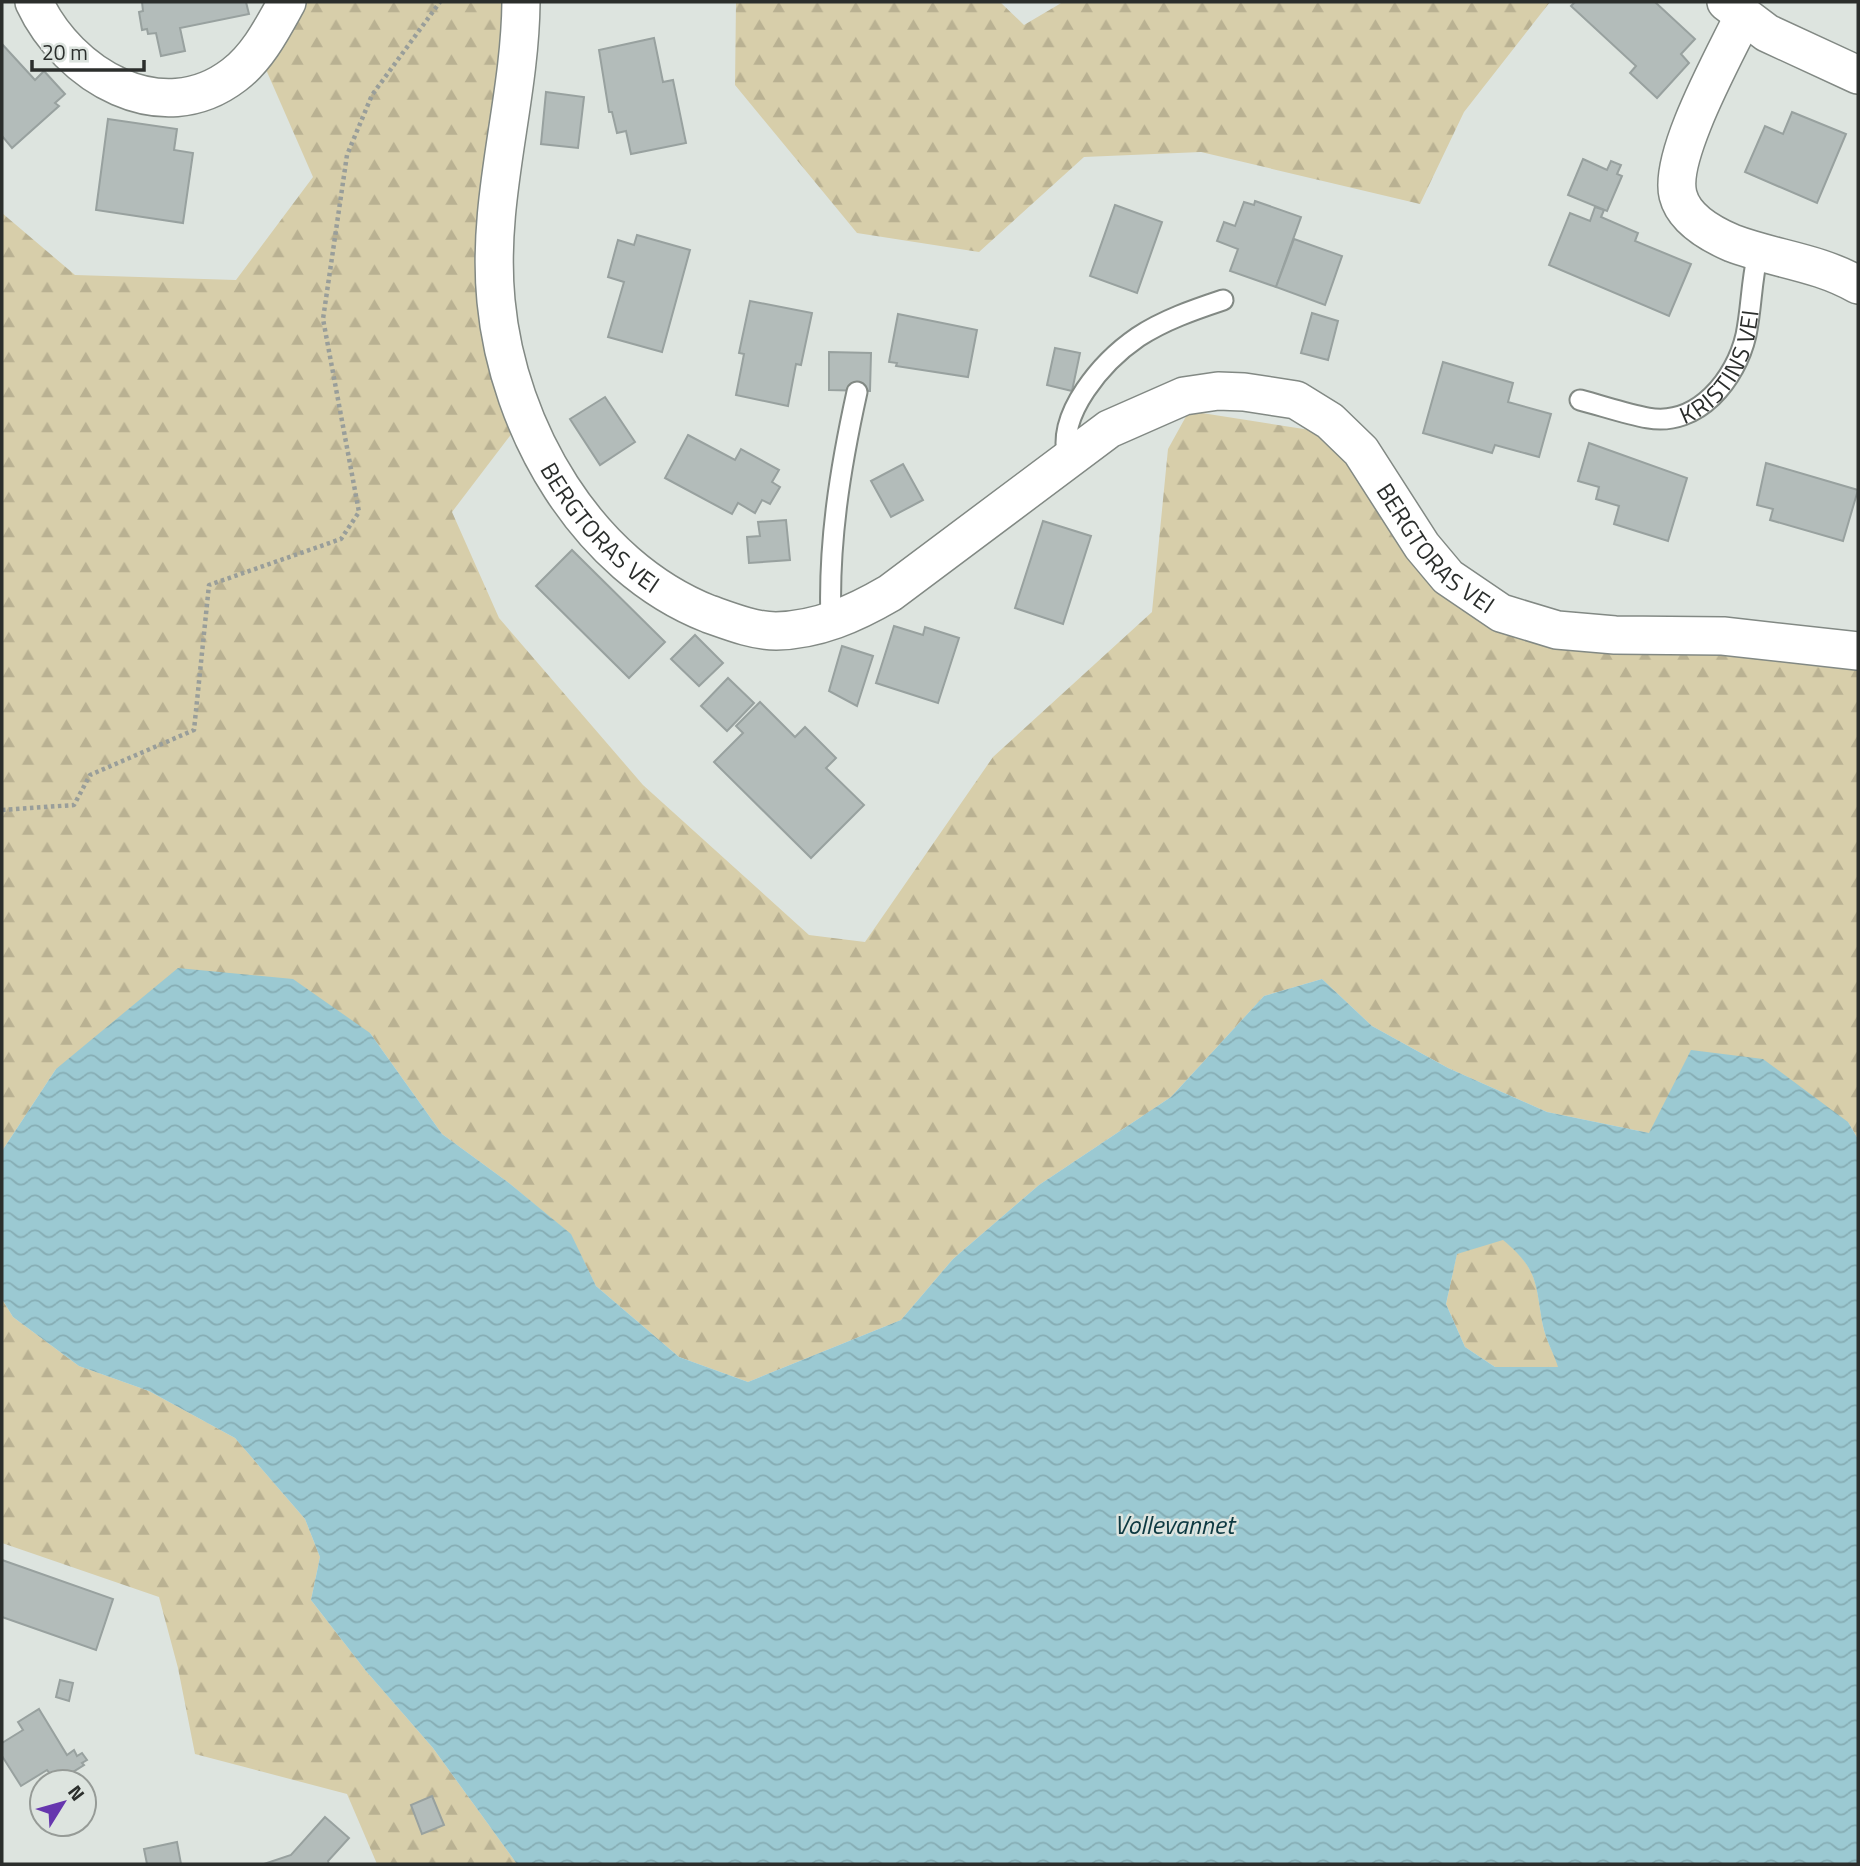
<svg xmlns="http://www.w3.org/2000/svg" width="1860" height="1866" font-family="'Titillium Web',sans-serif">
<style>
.forest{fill:url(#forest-firs)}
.water{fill:url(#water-waves);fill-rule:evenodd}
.building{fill:#b3bcba;stroke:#98a19f;stroke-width:2}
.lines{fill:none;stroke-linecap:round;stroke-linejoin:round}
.lane-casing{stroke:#828984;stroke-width:23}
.street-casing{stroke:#828984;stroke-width:40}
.path{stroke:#999e9a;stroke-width:4.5;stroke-dasharray:3.5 3.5;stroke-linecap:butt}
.lane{stroke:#fff;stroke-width:19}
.street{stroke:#fff;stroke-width:37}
.labels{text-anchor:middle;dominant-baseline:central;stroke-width:5;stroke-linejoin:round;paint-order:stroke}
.street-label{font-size:24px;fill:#2b2e2c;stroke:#dde4df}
.water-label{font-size:26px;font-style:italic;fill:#0d3941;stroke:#dde4df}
</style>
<defs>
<pattern id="forest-firs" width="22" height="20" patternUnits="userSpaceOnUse" patternTransform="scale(1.75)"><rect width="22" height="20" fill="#d7ceaa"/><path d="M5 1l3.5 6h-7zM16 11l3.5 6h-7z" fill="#b9b192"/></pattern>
<pattern id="water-waves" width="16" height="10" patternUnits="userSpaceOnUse" patternTransform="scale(1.75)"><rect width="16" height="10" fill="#9bc9d2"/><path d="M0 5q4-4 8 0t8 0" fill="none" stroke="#86adb4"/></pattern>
</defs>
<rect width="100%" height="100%" fill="#dde4df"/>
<!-- forest -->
<g class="forest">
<path d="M 295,2 L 532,2 L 502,209 L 519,424 L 452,512 L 499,618 L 643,785 L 809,935 L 865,942 L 993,757 L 1152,612 L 1168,449 L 1189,411 L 1342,435 L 1490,606 L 1858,662 L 1858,1139 L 1848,1122 L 1649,1133 L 1547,1112 L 1448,1068 L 1372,1026 L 1322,979 L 1264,996 L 1171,1097 L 1039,1185 L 953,1259 L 901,1320 L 748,1382 L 679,1357 L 596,1286 L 570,1234 L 509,1183 L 442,1134 L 370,1033 L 56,1069 L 2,1151 L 2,213 L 75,275 L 236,280 L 313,177 L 257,49 Z"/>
<path d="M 736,2 L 1000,2 L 1024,25 L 1063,2 L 1550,2 L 1464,112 L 1420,204 L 1201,152 L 1084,157 L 979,252 L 857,233 L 735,85 Z"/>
<path d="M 1503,1239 C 1539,1270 1535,1282 1543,1326 C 1546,1340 1554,1354 1559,1367 L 1495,1367 L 1465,1347 L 1446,1304 L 1457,1253 Z"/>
<path d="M 2,1299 L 13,1317 L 79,1366 L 149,1391 L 235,1438 L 305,1519 L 320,1557 L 311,1600 L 366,1671 L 433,1748 L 517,1864 L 377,1864 L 347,1794 L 195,1754 L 178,1668 L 159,1597 L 2,1543 Z"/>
</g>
<!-- water -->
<path class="water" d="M 178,968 L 293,979 L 370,1033 L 442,1134 L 509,1183 L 571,1234 L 596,1286 L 679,1357 L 748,1382 L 901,1320 L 953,1259 L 1039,1185 L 1171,1097 L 1264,996 L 1322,979 L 1372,1026 L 1448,1068 L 1547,1112 L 1649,1133 L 1691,1050 L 1763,1059 L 1848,1122 L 1858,1139 L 1858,1864 L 517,1864 L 433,1748 L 366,1671 L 311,1600 L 320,1557 L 305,1519 L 235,1438 L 149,1391 L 79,1366 L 13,1317 L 2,1299 L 2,1151 L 56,1069 ZM 1503,1240 C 1539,1270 1535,1283 1543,1326 C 1546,1340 1554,1354 1558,1367 L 1495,1367 L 1465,1347 L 1446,1304 L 1457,1254 Z"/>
<!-- building -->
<g class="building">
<path d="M 142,2 L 246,2 L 249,14 L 180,28 L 185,51 L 161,56 L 156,33 L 148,34 L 147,29 L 142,30 L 139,12 L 143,11 Z"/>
<path d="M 1575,2 L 1655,2 L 1695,39 L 1681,54 L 1689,63 L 1657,98 L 1630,73 L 1636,66 L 1571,6 Z"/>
<path d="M 654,38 L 663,82 L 673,80 L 686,143 L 631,154 L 626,131 L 617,133 L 612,112 L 609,112 L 599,50 Z"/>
<path d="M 2,44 L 35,80 L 44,71 L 65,94 L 55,103 L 59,106 L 12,148 L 2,136 Z"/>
<path d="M 546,92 L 584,97 L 578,148 L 541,144 Z"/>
<path d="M 1792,112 L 1846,134 L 1817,203 L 1745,172 L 1765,126 L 1783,134 Z"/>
<path d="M 108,119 L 177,129 L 174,150 L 193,153 L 183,223 L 96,210 Z"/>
<path d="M 1583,159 L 1607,170 L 1611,161 L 1621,165 L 1617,174 L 1622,176 L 1607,211 L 1568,195 Z"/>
<path d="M 1255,201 L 1301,217 L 1276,287 L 1230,271 L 1238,249 L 1217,241 L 1224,222 L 1235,226 L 1244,202 L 1254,205 Z"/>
<path d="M 1115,205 L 1162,222 L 1137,293 L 1090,276 Z"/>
<path d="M 1595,207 L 1604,210 L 1601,217 L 1638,233 L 1635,241 L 1691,264 L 1669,316 L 1549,265 L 1570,213 L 1590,221 Z"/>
<path d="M 637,235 L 690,250 L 662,352 L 608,337 L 624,282 L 608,277 L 618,240 L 634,245 Z"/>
<path d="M 1294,239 L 1342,256 L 1325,305 L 1276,287 Z"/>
<path d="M 750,301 L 812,313 L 801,365 L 796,364 L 788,406 L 736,395 L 744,354 L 739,353 Z"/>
<path d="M 1312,313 L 1338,321 L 1328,360 L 1301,353 Z"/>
<path d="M 898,314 L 977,330 L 968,377 L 896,366 L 897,363 L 889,362 Z"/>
<path d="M 1055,348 L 1080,353 L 1072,391 L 1047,385 Z"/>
<path d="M 829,352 L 871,353 L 870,391 L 829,390 Z"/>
<path d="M 1443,362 L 1513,383 L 1508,402 L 1551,414 L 1539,457 L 1495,445 L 1492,453 L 1423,433 Z"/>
<path d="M 605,397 L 635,442 L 600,465 L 570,419 Z"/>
<path d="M 688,435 L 735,460 L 741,449 L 779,470 L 772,482 L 780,487 L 770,504 L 762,500 L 755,513 L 738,503 L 732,514 L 665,478 Z"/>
<path d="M 1589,443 L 1687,478 L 1668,541 L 1614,524 L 1619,506 L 1596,499 L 1599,487 L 1578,481 Z"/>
<path d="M 1766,463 L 1858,490 L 1843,541 L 1770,520 L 1773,509 L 1757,505 Z"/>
<path d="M 903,464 L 923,500 L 891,517 L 871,481 Z"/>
<path d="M 786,520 L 790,560 L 749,563 L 747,537 L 760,536 L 758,522 Z"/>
<path d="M 1043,521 L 1091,536 L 1063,624 L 1015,608 Z"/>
<path d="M 572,550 L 665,642 L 629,678 L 536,586 Z"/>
<path d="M 894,626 L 923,635 L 925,627 L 959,638 L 938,703 L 876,683 Z"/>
<path d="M 695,635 L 723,663 L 699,686 L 671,659 Z"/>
<path d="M 842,646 L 873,656 L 857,706 L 829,691 Z"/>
<path d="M 728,678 L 754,703 L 727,731 L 701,706 Z"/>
<path d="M 760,702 L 795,737 L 805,727 L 836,758 L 826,768 L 864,805 L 811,858 L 714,762 L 743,733 L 736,726 Z"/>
<path d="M 2,1560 L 113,1599 L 96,1650 L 2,1617 Z"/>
<path d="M 60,1680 L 73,1683 L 69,1701 L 56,1697 Z"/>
<path d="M 39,1709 L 67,1755 L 74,1750 L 77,1756 L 82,1753 L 87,1760 L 82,1763 L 84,1765 L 57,1782 L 47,1770 L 21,1786 L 2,1756 L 2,1743 L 23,1730 L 18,1722 Z"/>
<path d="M 432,1796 L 444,1825 L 422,1834 L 411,1805 Z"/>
<path d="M 325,1817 L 349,1838 L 328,1861 L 329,1864 L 336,1864 L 264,1864 L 291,1855 Z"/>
<path d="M 177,1842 L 181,1864 L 147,1864 L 144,1849 Z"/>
</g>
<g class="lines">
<!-- lane casing -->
<g class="lane-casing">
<g id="lane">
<path id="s1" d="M 1580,400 C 1603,406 1626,414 1648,418 C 1698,427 1736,379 1746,335 C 1752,306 1751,279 1759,249"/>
<path d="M 1068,458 C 1056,414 1103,361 1138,337 C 1164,320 1193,310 1223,300"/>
<path d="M 831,622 C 828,544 840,469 857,392"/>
</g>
</g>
<!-- street casing -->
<g class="street-casing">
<g id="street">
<path d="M 34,2 C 68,75 161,131 234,75 C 258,57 273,27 287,2"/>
<path id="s2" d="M 521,2 C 520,103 486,199 496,301 C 508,429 587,566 709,614 C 729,621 754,631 776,631 C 818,630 854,614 890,593 L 1109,429 L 1184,396 L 1218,391 L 1244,392 L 1296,400 L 1330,421 L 1361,451 L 1422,546 L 1448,577 L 1501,613 L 1557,630 L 1615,635 L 1723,636 L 1858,651"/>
<path d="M 1726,2 L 1767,33 L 1858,75"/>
<path d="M 1743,17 C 1725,55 1668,156 1678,195 C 1684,219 1711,234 1732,243 C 1774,259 1818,262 1858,285"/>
</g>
</g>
<!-- path -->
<path class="path" d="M 2,810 L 74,805 L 90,775 L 194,730 L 209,585 L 341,539 L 359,512 L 323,319 L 347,155 L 372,95 L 440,2"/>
<!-- lane -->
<use href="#lane" class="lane"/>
<!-- street -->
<use href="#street" class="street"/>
</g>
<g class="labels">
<!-- street labels -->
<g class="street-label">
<text stroke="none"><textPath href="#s1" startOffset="170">KRISTINS VEI</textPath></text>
<text stroke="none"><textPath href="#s2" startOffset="556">BERGTORAS VEI</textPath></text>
<text stroke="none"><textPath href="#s2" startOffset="1564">BERGTORAS VEI</textPath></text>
</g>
<!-- water labels -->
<g class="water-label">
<text x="1174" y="1524">Vollevannet</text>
</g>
</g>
<!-- border -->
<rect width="1860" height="1866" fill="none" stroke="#2b2e2c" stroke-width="7"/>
<!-- north arrow -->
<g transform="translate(63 1803) rotate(53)"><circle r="33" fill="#dde4df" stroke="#969b97" stroke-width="2"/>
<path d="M0-5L12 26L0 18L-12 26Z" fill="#6636ae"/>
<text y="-10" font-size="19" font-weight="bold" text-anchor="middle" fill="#2b2e2c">N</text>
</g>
<!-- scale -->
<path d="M32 60v10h112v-10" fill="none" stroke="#2b2e2c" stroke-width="3.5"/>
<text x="42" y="60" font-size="21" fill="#2b2e2c" stroke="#dde4df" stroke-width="5" paint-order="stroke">20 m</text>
</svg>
